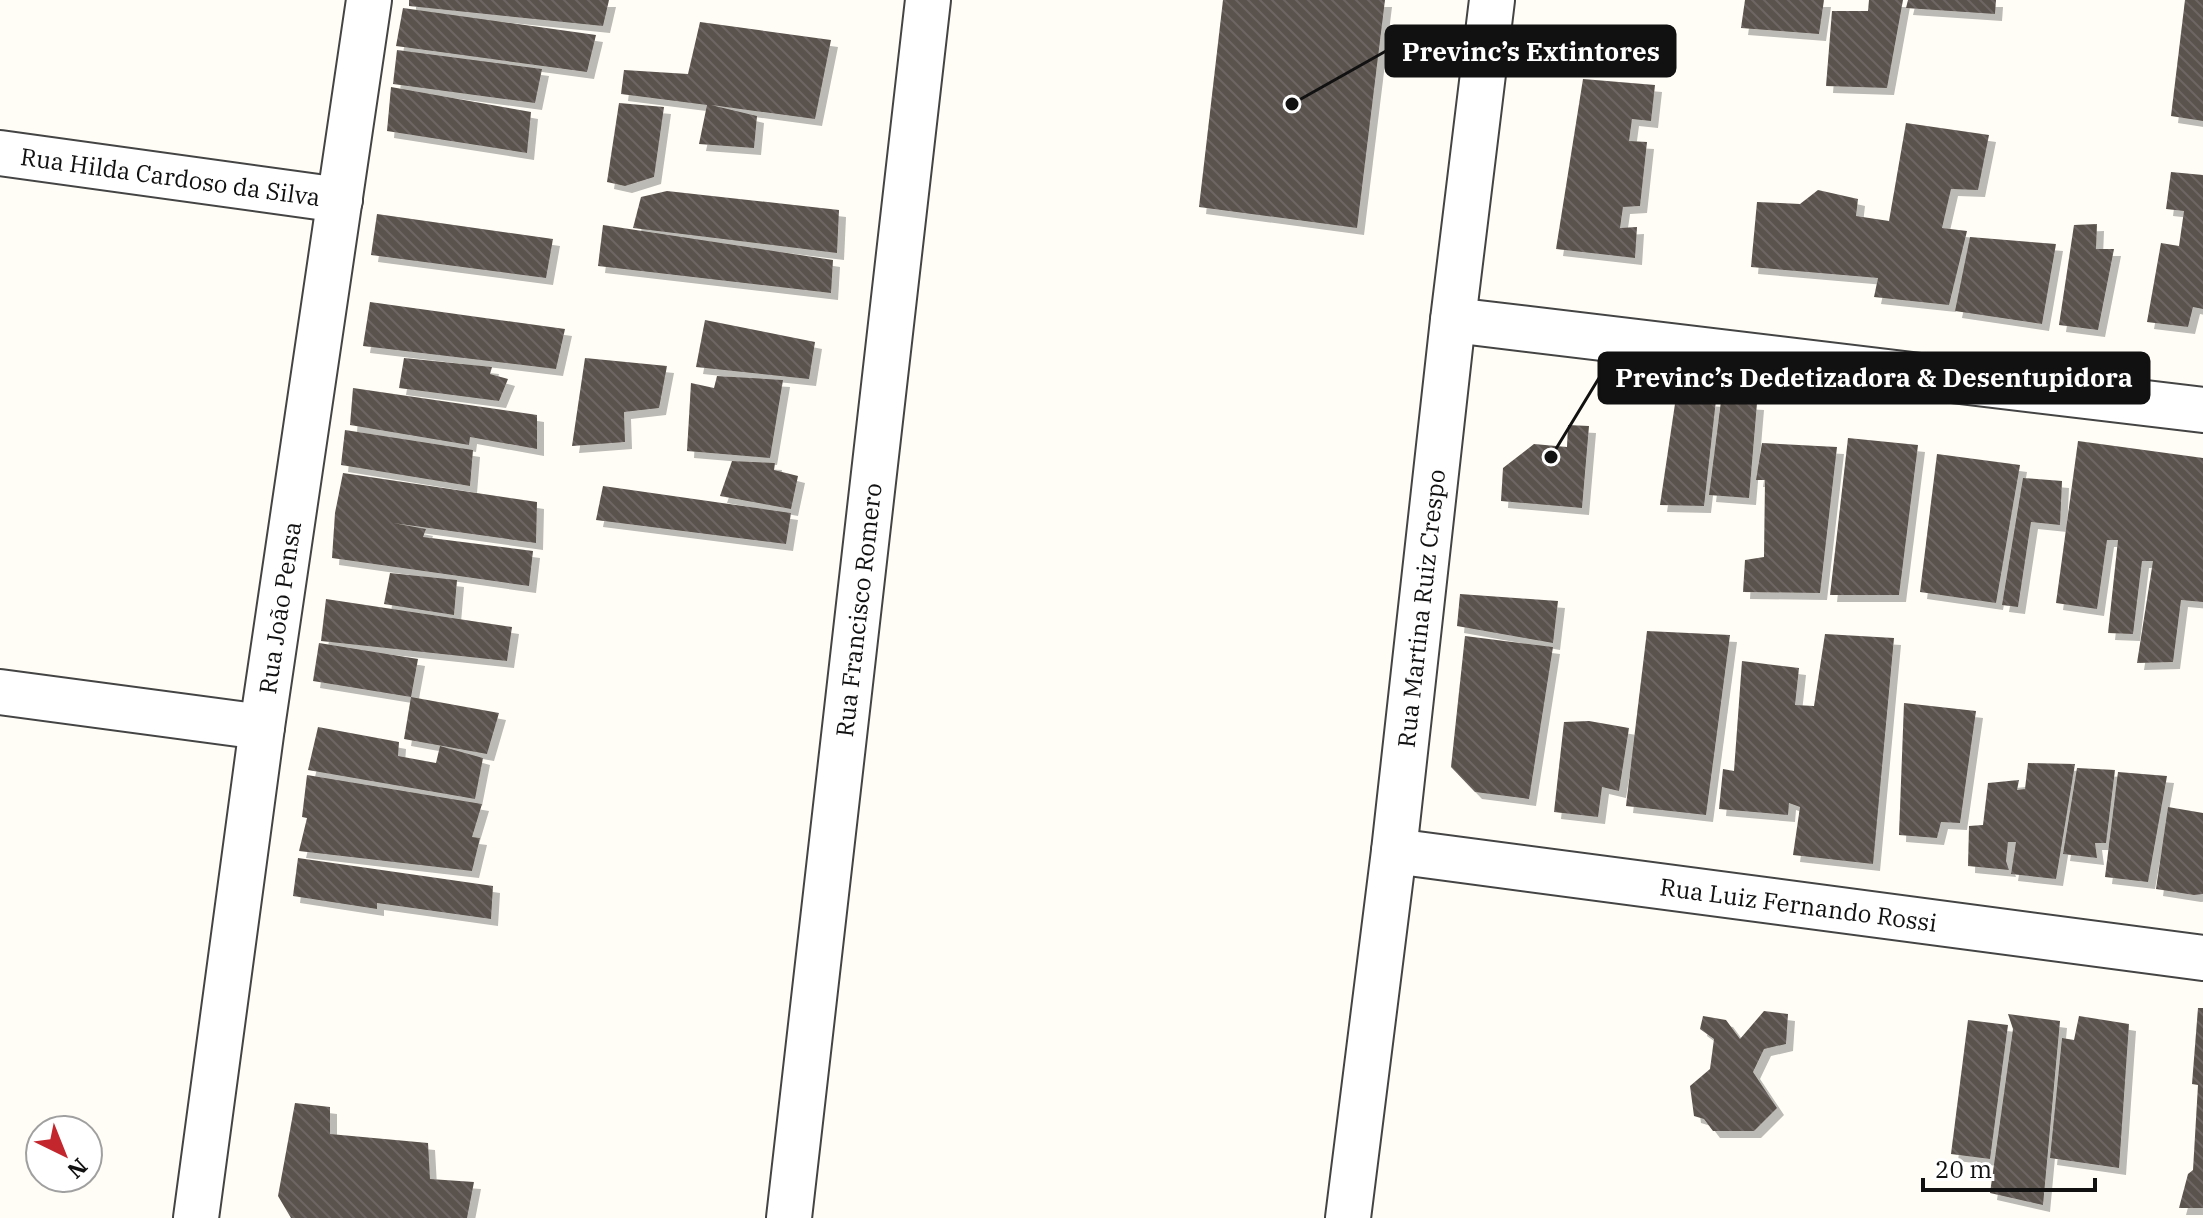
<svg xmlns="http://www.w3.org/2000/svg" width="2203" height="1218" font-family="'IBM Plex Serif',serif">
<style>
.building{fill:url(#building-back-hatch);filter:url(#shadow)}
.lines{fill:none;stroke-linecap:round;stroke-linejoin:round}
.minor-casing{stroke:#444;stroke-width:48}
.minor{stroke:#fff;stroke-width:44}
.labels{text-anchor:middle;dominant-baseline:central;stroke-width:8;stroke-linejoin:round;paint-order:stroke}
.street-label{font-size:24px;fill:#111;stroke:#fff}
.leader{fill:none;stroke:#111;stroke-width:3}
.callout-dot{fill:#111;stroke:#fff;stroke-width:3}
.callout{fill:#111;stroke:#111;stroke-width:3}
.callout-label{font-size:26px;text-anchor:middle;font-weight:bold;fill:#fff}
</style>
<defs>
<pattern id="building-back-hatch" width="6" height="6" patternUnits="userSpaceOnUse" patternTransform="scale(2)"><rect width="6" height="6" fill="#5a524d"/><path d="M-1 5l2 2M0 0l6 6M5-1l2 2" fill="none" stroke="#6d6662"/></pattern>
<filter id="shadow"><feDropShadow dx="7" dy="7" stdDeviation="0" flood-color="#0004"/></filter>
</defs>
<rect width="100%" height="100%" fill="#fffdf5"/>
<!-- building -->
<g class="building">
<path d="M 409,0 L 609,0 L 603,26 L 409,6 Z"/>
<path d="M 1223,0 L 1385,0 L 1357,228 L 1199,207 Z"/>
<path d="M 1745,0 L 1824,0 L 1819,34 L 1741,28 Z"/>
<path d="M 1869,0 L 1903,0 L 1887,88 L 1826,86 L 1832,11 L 1868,11 Z"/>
<path d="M 1908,0 L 1996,0 L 1995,14 L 1906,8 Z"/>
<path d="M 2185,0 L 2203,0 L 2203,121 L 2171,116 Z"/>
<path d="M 403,8 L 596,35 L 587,72 L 396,46 Z"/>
<path d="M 700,22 L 831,40 L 815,119 L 711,105 L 757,116 L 754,148 L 699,144 L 707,105 L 621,94 L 624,70 L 688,74 Z"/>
<path d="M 397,50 L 542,69 L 535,103 L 393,84 Z"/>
<path d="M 1583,79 L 1655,85 L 1651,121 L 1632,119 L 1629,141 L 1647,142 L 1640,206 L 1623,207 L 1620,228 L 1637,227 L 1635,258 L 1556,249 Z"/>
<path d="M 391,87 L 531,112 L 527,153 L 387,131 Z"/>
<path d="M 619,103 L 664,107 L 654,177 L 625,186 L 607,182 Z"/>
<path d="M 1906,123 L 1989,135 L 1978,190 L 1951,189 L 1942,228 L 1967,231 L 1949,305 L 1874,297 L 1878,278 L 1751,267 L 1757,202 L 1800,204 L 1818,190 L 1858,199 L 1856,216 L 1889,221 Z"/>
<path d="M 2171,172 L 2203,175 L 2203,309 L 2193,307 L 2188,327 L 2147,322 L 2161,243 L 2179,246 L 2184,211 L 2166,209 Z"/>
<path d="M 667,191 L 839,210 L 837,253 L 633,228 L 641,197 Z"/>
<path d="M 377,214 L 553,239 L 546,278 L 371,255 Z"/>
<path d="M 2097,224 L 2096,249 L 2114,249 L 2098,330 L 2059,325 L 2074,225 Z"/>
<path d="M 603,225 L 833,260 L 831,293 L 598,266 Z"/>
<path d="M 1970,237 L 2056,244 L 2042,324 L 1955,311 Z"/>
<path d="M 370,302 L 565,329 L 556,369 L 363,346 Z"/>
<path d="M 705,320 L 815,342 L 809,379 L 696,367 Z"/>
<path d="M 404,358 L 492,367 L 490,374 L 508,379 L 499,401 L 399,388 Z"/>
<path d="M 585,358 L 667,366 L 659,408 L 624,412 L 625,442 L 572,446 Z"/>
<path d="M 717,376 L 783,380 L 770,458 L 687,451 L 691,383 L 714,388 Z"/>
<path d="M 353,388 L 537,415 L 537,449 L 470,437 L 469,445 L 350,425 Z"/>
<path d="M 1676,397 L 1716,400 L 1704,506 L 1660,505 Z"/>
<path d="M 1721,401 L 1757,403 L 1749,498 L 1709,495 Z"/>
<path d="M 1568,425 L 1589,426 L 1582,508 L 1501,501 L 1503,468 L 1534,444 L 1567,447 Z"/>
<path d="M 345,430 L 473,450 L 470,486 L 341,465 Z"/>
<path d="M 1848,438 L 1918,445 L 1899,595 L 1830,595 Z"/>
<path d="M 2078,441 L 2203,458 L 2203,602 L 2181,600 L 2173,662 L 2137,663 L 2153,561 L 2142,561 L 2133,634 L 2108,633 L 2118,540 L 2107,540 L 2097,609 L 2056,603 Z"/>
<path d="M 1762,443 L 1837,447 L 1820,593 L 1743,592 L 1745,560 L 1764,557 L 1765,480 L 1756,480 Z"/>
<path d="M 1937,454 L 2020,465 L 1996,603 L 1920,592 Z"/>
<path d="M 732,461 L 775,463 L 774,470 L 798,476 L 791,509 L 720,496 Z"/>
<path d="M 343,473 L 537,502 L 536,543 L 393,523 L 426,529 L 423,537 L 533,551 L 529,586 L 332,558 L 335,513 Z"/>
<path d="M 2023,478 L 2062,481 L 2060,525 L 2031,522 L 2018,607 L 2002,605 Z"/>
<path d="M 603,486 L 791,513 L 786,544 L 596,520 Z"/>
<path d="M 390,573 L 457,580 L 454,615 L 384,604 Z"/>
<path d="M 1460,594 L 1558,601 L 1553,643 L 1457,626 Z"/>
<path d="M 326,599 L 512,627 L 507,661 L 321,641 Z"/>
<path d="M 1647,631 L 1730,635 L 1706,815 L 1626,806 Z"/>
<path d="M 1825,634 L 1894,638 L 1873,864 L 1793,855 L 1800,807 L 1789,803 L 1788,815 L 1719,809 L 1723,769 L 1734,771 L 1742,661 L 1799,668 L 1795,705 L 1814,706 Z"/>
<path d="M 1465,636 L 1553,647 L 1529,799 L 1475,792 L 1451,767 Z"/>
<path d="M 319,643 L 418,659 L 411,697 L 313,681 Z"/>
<path d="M 411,697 L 499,713 L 487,754 L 404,739 Z"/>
<path d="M 1904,703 L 1976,711 L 1960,823 L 1941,822 L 1937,838 L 1899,835 Z"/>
<path d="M 1589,721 L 1629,728 L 1619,791 L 1602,787 L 1598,817 L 1554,812 L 1564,722 Z"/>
<path d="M 318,727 L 399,742 L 398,756 L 436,763 L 440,746 L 483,758 L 475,799 L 308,770 Z"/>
<path d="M 2028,763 L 2075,764 L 2056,879 L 2011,874 L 2016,842 L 2008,842 L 2006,861 L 2009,870 L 1968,866 L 1969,826 L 1983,825 L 1988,783 L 2019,780 L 2017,790 L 2025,789 Z"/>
<path d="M 2077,768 L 2115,770 L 2106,843 L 2095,843 L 2097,858 L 2063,854 Z"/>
<path d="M 2118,772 L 2167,776 L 2148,882 L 2105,877 Z"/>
<path d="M 307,775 L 482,804 L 472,837 L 480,838 L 472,871 L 299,851 L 307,818 L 302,817 Z"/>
<path d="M 2168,807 L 2203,813 L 2203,894 L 2194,895 L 2156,889 Z"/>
<path d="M 298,858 L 493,886 L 491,919 L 377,903 L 377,909 L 293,896 Z"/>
<path d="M 2198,1008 L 2203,1008 L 2203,1208 L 2179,1208 L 2188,1174 L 2193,1170 L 2198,1085 L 2192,1084 Z"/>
<path d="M 1764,1011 L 1788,1014 L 1786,1044 L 1764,1049 L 1753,1072 L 1777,1108 L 1754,1131 L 1713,1131 L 1704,1119 L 1694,1116 L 1690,1086 L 1710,1069 L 1714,1039 L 1700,1029 L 1703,1016 L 1726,1020 L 1740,1039 Z"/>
<path d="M 2008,1014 L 2060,1021 L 2043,1205 L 1990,1193 L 2013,1029 Z"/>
<path d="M 2079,1016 L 2129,1024 L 2119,1168 L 2050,1158 L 2062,1038 L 2074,1040 Z"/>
<path d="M 1968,1020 L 2008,1025 L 1990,1159 L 1951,1154 Z"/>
<path d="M 295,1103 L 330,1107 L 330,1134 L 428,1143 L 430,1179 L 474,1182 L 467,1218 L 291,1218 L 278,1196 Z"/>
</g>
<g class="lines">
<!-- minor casing -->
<g class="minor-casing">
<g id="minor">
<path id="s1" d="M 0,153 L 340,200"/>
<path d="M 1453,320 L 2203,410"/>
<path d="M 0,692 L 262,727"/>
<path id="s2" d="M 1394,851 L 2203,958"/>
<path id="s3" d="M 196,1218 L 262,727 L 369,0"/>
<path id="s4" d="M 789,1218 L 928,0"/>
<path id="s5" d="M 1348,1218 L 1394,851 L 1453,320 L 1492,0"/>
</g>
</g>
<!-- minor -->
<use href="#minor" class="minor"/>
</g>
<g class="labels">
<!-- street labels -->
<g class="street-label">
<text stroke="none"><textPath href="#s1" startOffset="172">Rua Hilda Cardoso da Silva</textPath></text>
<text stroke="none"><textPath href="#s3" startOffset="616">Rua João Pensa</textPath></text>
<text stroke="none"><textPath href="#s4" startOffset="612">Rua Francisco Romero</textPath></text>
<text stroke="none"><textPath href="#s5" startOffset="614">Rua Martina Ruiz Crespo</textPath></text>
<text stroke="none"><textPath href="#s2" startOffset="408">Rua Luiz Fernando Rossi</textPath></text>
</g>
</g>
<!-- callouts -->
<path class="leader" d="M1292 104L1386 51M1551 457L1599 378"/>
<g class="callout-dot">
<circle cx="1292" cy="104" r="8"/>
<circle cx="1551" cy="457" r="8"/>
</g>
<g class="callout">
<rect x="1386" y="26" width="289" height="50" rx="8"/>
<rect x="1599" y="353" width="550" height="50" rx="8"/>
</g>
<g class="callout-label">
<text x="1531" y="61">Previnc’s Extintores</text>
<text x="1874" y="387">Previnc’s Dedetizadora &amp; Desentupidora</text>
</g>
<!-- north arrow -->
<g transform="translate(64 1154) rotate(137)"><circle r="38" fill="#ffffff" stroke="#a0a0a0" stroke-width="2"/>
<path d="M0-6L14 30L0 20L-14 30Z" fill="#c4262e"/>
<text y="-12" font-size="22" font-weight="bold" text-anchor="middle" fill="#111111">N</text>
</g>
<!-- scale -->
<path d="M1923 1178v12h172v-12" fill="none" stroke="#111111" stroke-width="4"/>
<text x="1935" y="1178" font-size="24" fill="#111111" stroke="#ffffff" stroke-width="6" paint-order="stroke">20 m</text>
</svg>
